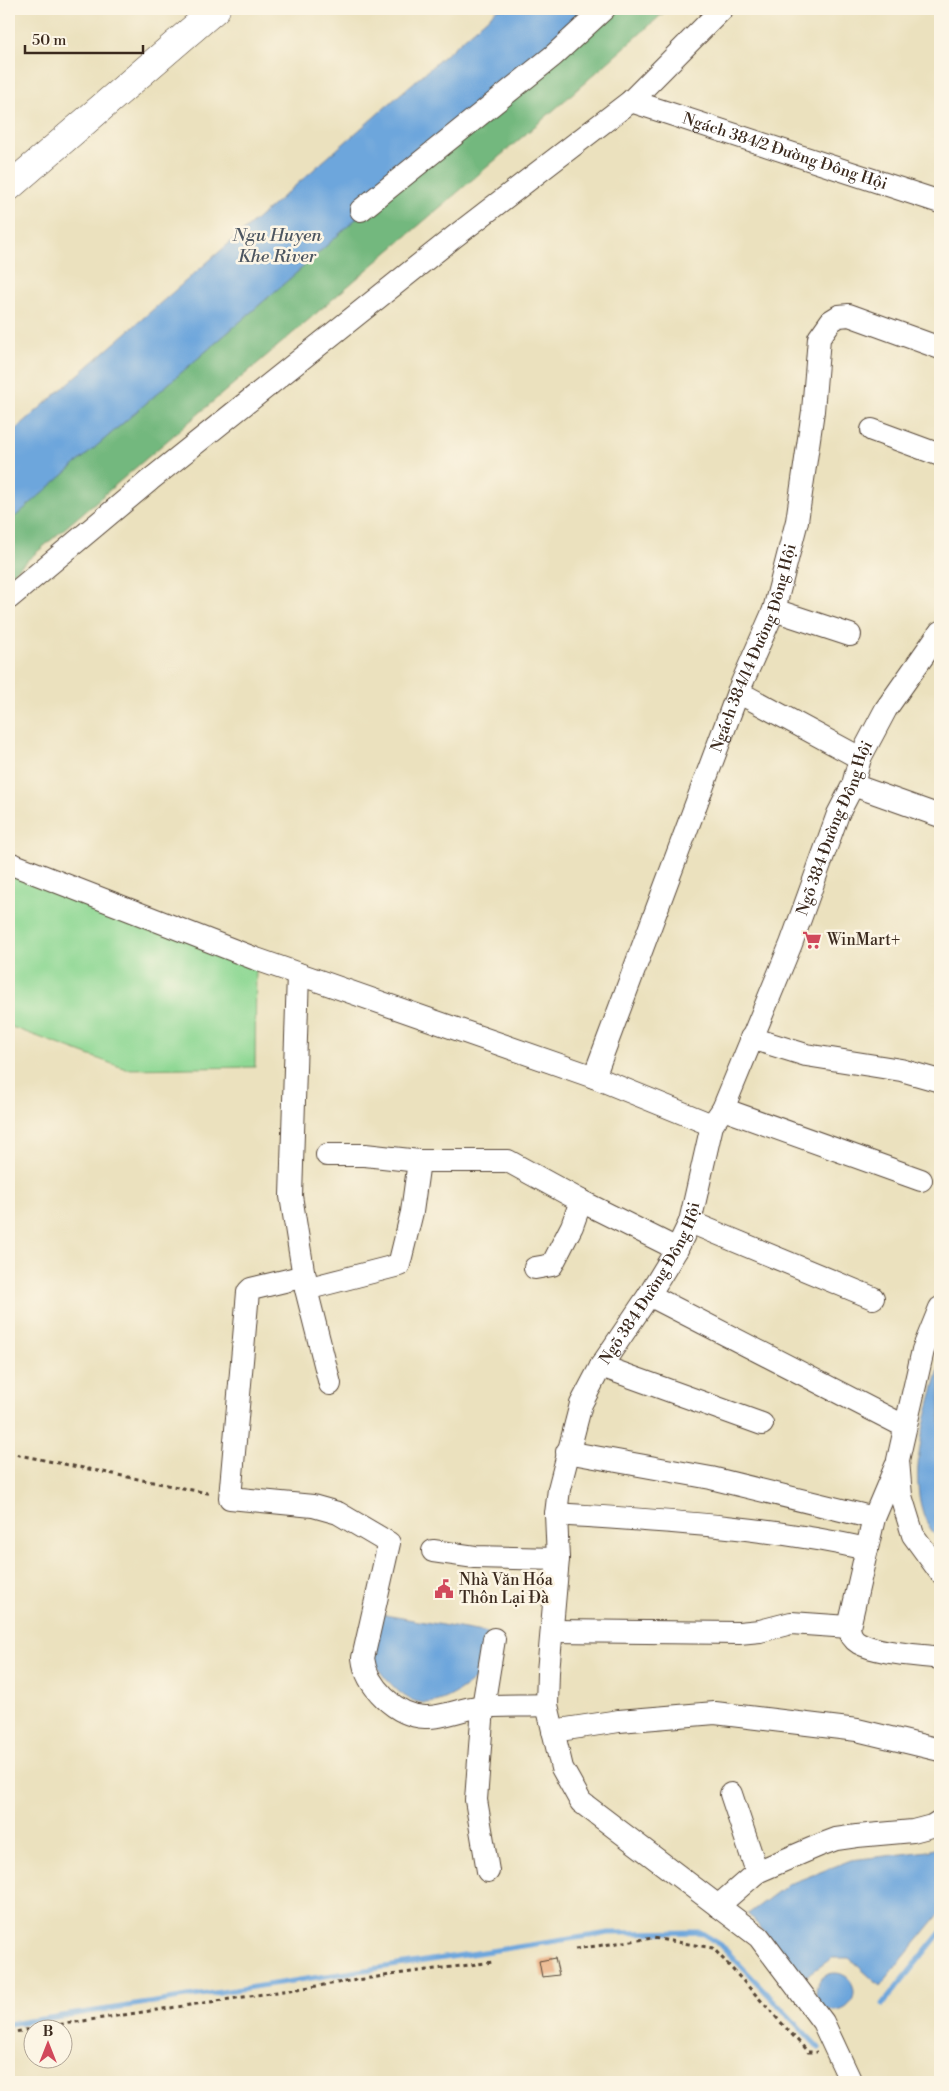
<svg xmlns="http://www.w3.org/2000/svg" width="949" height="2091" font-family="'Libre Bodoni',serif">
<style>
.green{fill:#8fd894;stroke:#658159}
.forest{fill:#73b87e;stroke:#57714e}
.water{fill:#6da6dc;stroke:#54687d}
.lines{fill:none;stroke-linecap:round;stroke-linejoin:round}
.stream{stroke:#6da6dc;stroke-width:5}
.building{fill:#e59e6a}
.minor-casing{stroke:#554536;stroke-width:24}
.major-casing{stroke:#554536;stroke-width:29}
.path{stroke:#554536;stroke-width:3;stroke-dasharray:4 4;stroke-linecap:butt}
.minor{stroke:#fff;stroke-width:22}
.major{stroke:#fff;stroke-width:28}
.labels{text-anchor:middle;dominant-baseline:central;stroke-width:5;stroke-linejoin:round;paint-order:stroke}
.street-label{font-size:16px;fill:#3b2a1e;stroke:#fcf5e5}
.poi-label{font-size:16px;fill:#3b2a1e;stroke:#fcf5e5;text-anchor:start}
.water-label{font-size:18px;font-style:italic;fill:#4c5560;stroke:#fcf5e5}
</style>
<rect width="100%" height="100%" fill="#fcf5e5"/>
<filter id="ink" filterUnits="userSpaceOnUse"><feTurbulence type="fractalNoise" baseFrequency=".02" numOctaves="2"/><feDisplacementMap in="SourceGraphic" scale="10" xChannelSelector="R" yChannelSelector="G"/><feConvolveMatrix kernelMatrix="1 2 1 2 8 2 1 2 1" color-interpolation-filters="sRGB"/></filter>
<filter id="wash" filterUnits="userSpaceOnUse"><feTurbulence type="fractalNoise" baseFrequency=".0096" numOctaves="4" result="noise"/><feDisplacementMap in="SourceGraphic" scale="20" xChannelSelector="R" yChannelSelector="G"/><feGaussianBlur stdDeviation="1.12" result="paint"/><feColorMatrix in="noise" values="0 0 0 0 0 0 0 0 0 0 0 0 0 0 0 0 0 1.4 0 .05"/><feComposite in="paint" operator="in"/></filter>
<g filter="url(#wash)">
<rect width="100%" height="100%" fill="#ebe1be"/>
<!-- green -->
<path class="green" d="M 9,863 L 256,959 L 255,1067 L 126,1069 L 9,1026 Z"/>
<!-- forest -->
<path class="forest" d="M 586,9 L 668,9 L 555,109 L 9,576 L 9,522 L 302,268 Z"/>
<!-- water -->
<g class="water">
<path d="M 498,9 L 586,9 L 302,268 L 9,522 L 9,435 Z"/>
<path d="M 940,1365 L 940,1543 C 934,1533 926,1524 923,1513 C 908,1467 928,1410 940,1365 Z"/>
<path d="M 379,1614 L 488,1633 L 482,1674 C 453,1697 424,1720 392,1685 C 384,1677 376,1668 373,1656 C 371,1647 377,1625 379,1614 Z"/>
<path d="M 940,1847 L 940,1913 L 880,1986 L 849,1958 L 832,1958 L 805,1977 L 748,1914 L 787,1885 L 851,1860 L 928,1851 Z"/>
<circle cx="835" cy="1992" r="19"/>
</g>
<g class="lines">
<!-- stream -->
<g class="stream">
<path d="M 883,2004 L 940,1933"/>
<path d="M 9,2024 L 609,1933 L 700,1932 L 721,1945 L 819,2048"/>
</g>
</g>
<g id="blocks">
<!-- building -->
<path class="building" d="M 555,1958 L 559,1975 L 542,1977 L 539,1961 Z"/>
</g>
</g>
<g filter="url(#ink)">
<use href="#blocks" fill-opacity="0" stroke="#554536" stroke-width="1"/>
<g class="lines">
<!-- minor casing -->
<g class="minor-casing">
<g id="minor">
<path id="s1" d="M 631,101 L 940,202"/>
<path d="M 361,210 L 553,56 L 604,9"/>
<path d="M 872,430 L 940,455"/>
<path d="M 9,598 L 150,480 L 454,237 L 631,101 L 722,9"/>
<path d="M 774,610 L 850,635"/>
<path d="M 738,692 L 860,758"/>
<path d="M 853,785 L 940,816"/>
<path d="M 9,863 L 256,959 L 594,1077 L 712,1125"/>
<path d="M 298,974 L 291,1196 L 306,1289 L 330,1384"/>
<path d="M 751,1038 L 806,1055 L 901,1070 L 940,1081"/>
<path id="s2" d="M 594,1077 L 738,692 L 774,610 L 797,521 L 813,411 L 819,338 L 831,321 L 839,316 L 849,315 L 940,348"/>
<path d="M 723,1109 L 921,1180"/>
<path d="M 327,1155 L 365,1155 L 419,1161 L 508,1161 L 581,1201 L 677,1249"/>
<path d="M 690,1222 L 873,1298"/>
<path d="M 535,1268 L 552,1265 L 572,1226 L 581,1201"/>
<path d="M 305,1276 L 251,1289 L 248,1292 L 230,1498 L 313,1506 L 338,1513 L 389,1543 L 363,1658 C 366,1686 396,1716 425,1717 C 443,1718 460,1709 478,1707 C 501,1705 524,1706 547,1705"/>
<path d="M 306,1289 L 399,1265 L 412,1212 L 419,1161"/>
<path d="M 649,1295 L 904,1426"/>
<path d="M 940,1308 L 923,1350 L 898,1460 L 901,1496 L 913,1535 L 940,1572"/>
<path d="M 601,1366 L 762,1424"/>
<path d="M 567,1452 L 711,1478 L 874,1518"/>
<path d="M 896,1466 L 874,1518 L 849,1627 C 850,1634 852,1639 859,1643 C 877,1653 918,1655 940,1658"/>
<path d="M 556,1514 C 660,1521 765,1526 867,1549"/>
<path d="M 433,1551 L 475,1557 L 558,1559"/>
<path d="M 553,1631 L 739,1633 L 760,1631 L 791,1623 L 849,1627"/>
<path d="M 553,1731 L 619,1721 L 715,1713 L 857,1730 L 940,1750"/>
<path d="M 731,1794 L 757,1872"/>
<path d="M 488,1871 L 476,1800 L 483,1707 L 494,1639"/>
<path d="M 718,1906 L 757,1872 L 820,1845 L 836,1839 L 857,1836 L 913,1831 L 932,1826 L 940,1821"/>
<path id="s3" d="M 851,2082 L 823,2022 L 759,1937 L 581,1802 L 562,1768 L 547,1705 L 548,1672 L 558,1559 L 556,1514 L 559,1489 L 581,1404 L 601,1366 L 649,1295 L 677,1249 L 690,1222 L 712,1125 L 723,1109 L 791,944 L 838,814 L 853,785 L 860,758 L 886,709 L 940,632"/>
</g>
</g>
<!-- major casing -->
<g class="major-casing">
<path id="major" d="M 9,187 L 216,9"/>
</g>
<!-- path -->
<g class="path">
<path d="M 9,1453 L 212,1494"/>
<path d="M 575,1949 L 653,1938 L 713,1948 L 808,2052 L 817,2052"/>
<path d="M 36,2028 L 404,1973 L 493,1962"/>
<path d="M 9,2033 L 32,2029"/>
</g>
<!-- minor -->
<use href="#minor" class="minor"/>
<!-- major -->
<use href="#major" class="major"/>
</g>
</g>
<!-- icons -->
<defs>
<g id="supermarket-bare" transform="scale(1.5)"><path d="M-6-5.5h2.5l.6 2H6L4.5 2H-2.5L-4.4-4H-6ZM-1.5 3.2a1.3 1.3 0 1 0 .1 0ZM3 3.2a1.3 1.3 0 1 0 .1 0Z" fill="#d1495b" stroke="#fcf5e5" stroke-width="2.5" paint-order="stroke"/></g>
<g id="civic-bare" transform="scale(1.5)"><path d="M-.6-6.5H3V-4.5H.6V-3L4-1V1h2V6H-6V1h2V-1L-.6-3ZM-1.2 2.5V6h2.4V2.5Z" fill="#d1495b" stroke="#fcf5e5" stroke-width="2.5" paint-order="stroke"/></g>
</defs>
<g fill-rule="evenodd">
<use href="#supermarket-bare" x="812" y="940"/>
<use href="#civic-bare" x="444" y="1589"/>
</g>
<g class="labels">
<!-- street labels -->
<g class="street-label">
<text stroke="none"><textPath href="#s1" startOffset="162">Ngách 384/2 Đường Đông Hội</textPath></text>
<text stroke="none"><textPath href="#s2" startOffset="458">Ngách 384/14 Đường Đông Hội</textPath></text>
<text stroke="none"><textPath href="#s3" startOffset="1438">Ngõ 384 Đường Đông Hội</textPath></text>
<text stroke="none"><textPath href="#s3" startOffset="944">Ngõ 384 Đường Đông Hội</textPath></text>
</g>
<!-- poi labels -->
<g class="poi-label">
<text x="827" y="940">WinMart+</text>
<text x="459" y="1580">Nhà Văn Hóa<tspan x="459" dy="18">Thôn Lại Đà</tspan></text>
</g>
<!-- water labels -->
<g class="water-label">
<text x="277" y="235">Ngu Huyen<tspan x="277" dy="21">Khe River</tspan></text>
</g>
</g>
<!-- margin -->
<rect width="949" height="2091" fill="none" stroke="#fcf5e5" stroke-width="30"/>
<!-- north arrow -->
<g transform="translate(48 2044)"><circle r="24" fill="#fcf5e5" stroke="#afa495"/>
<path d="M0-4L9 19L0 12L-9 19Z" fill="#d1495b"/>
<text y="-8" font-size="14" font-weight="bold" text-anchor="middle" fill="#3b2a1e">B</text>
</g>
<!-- scale -->
<path d="M25 45v8h118v-8" fill="none" stroke="#3b2a1e" stroke-width="2.5"/>
<text x="32" y="45" font-size="15" fill="#3b2a1e" stroke="#fcf5e5" stroke-width="4" paint-order="stroke">50 m</text>
</svg>
